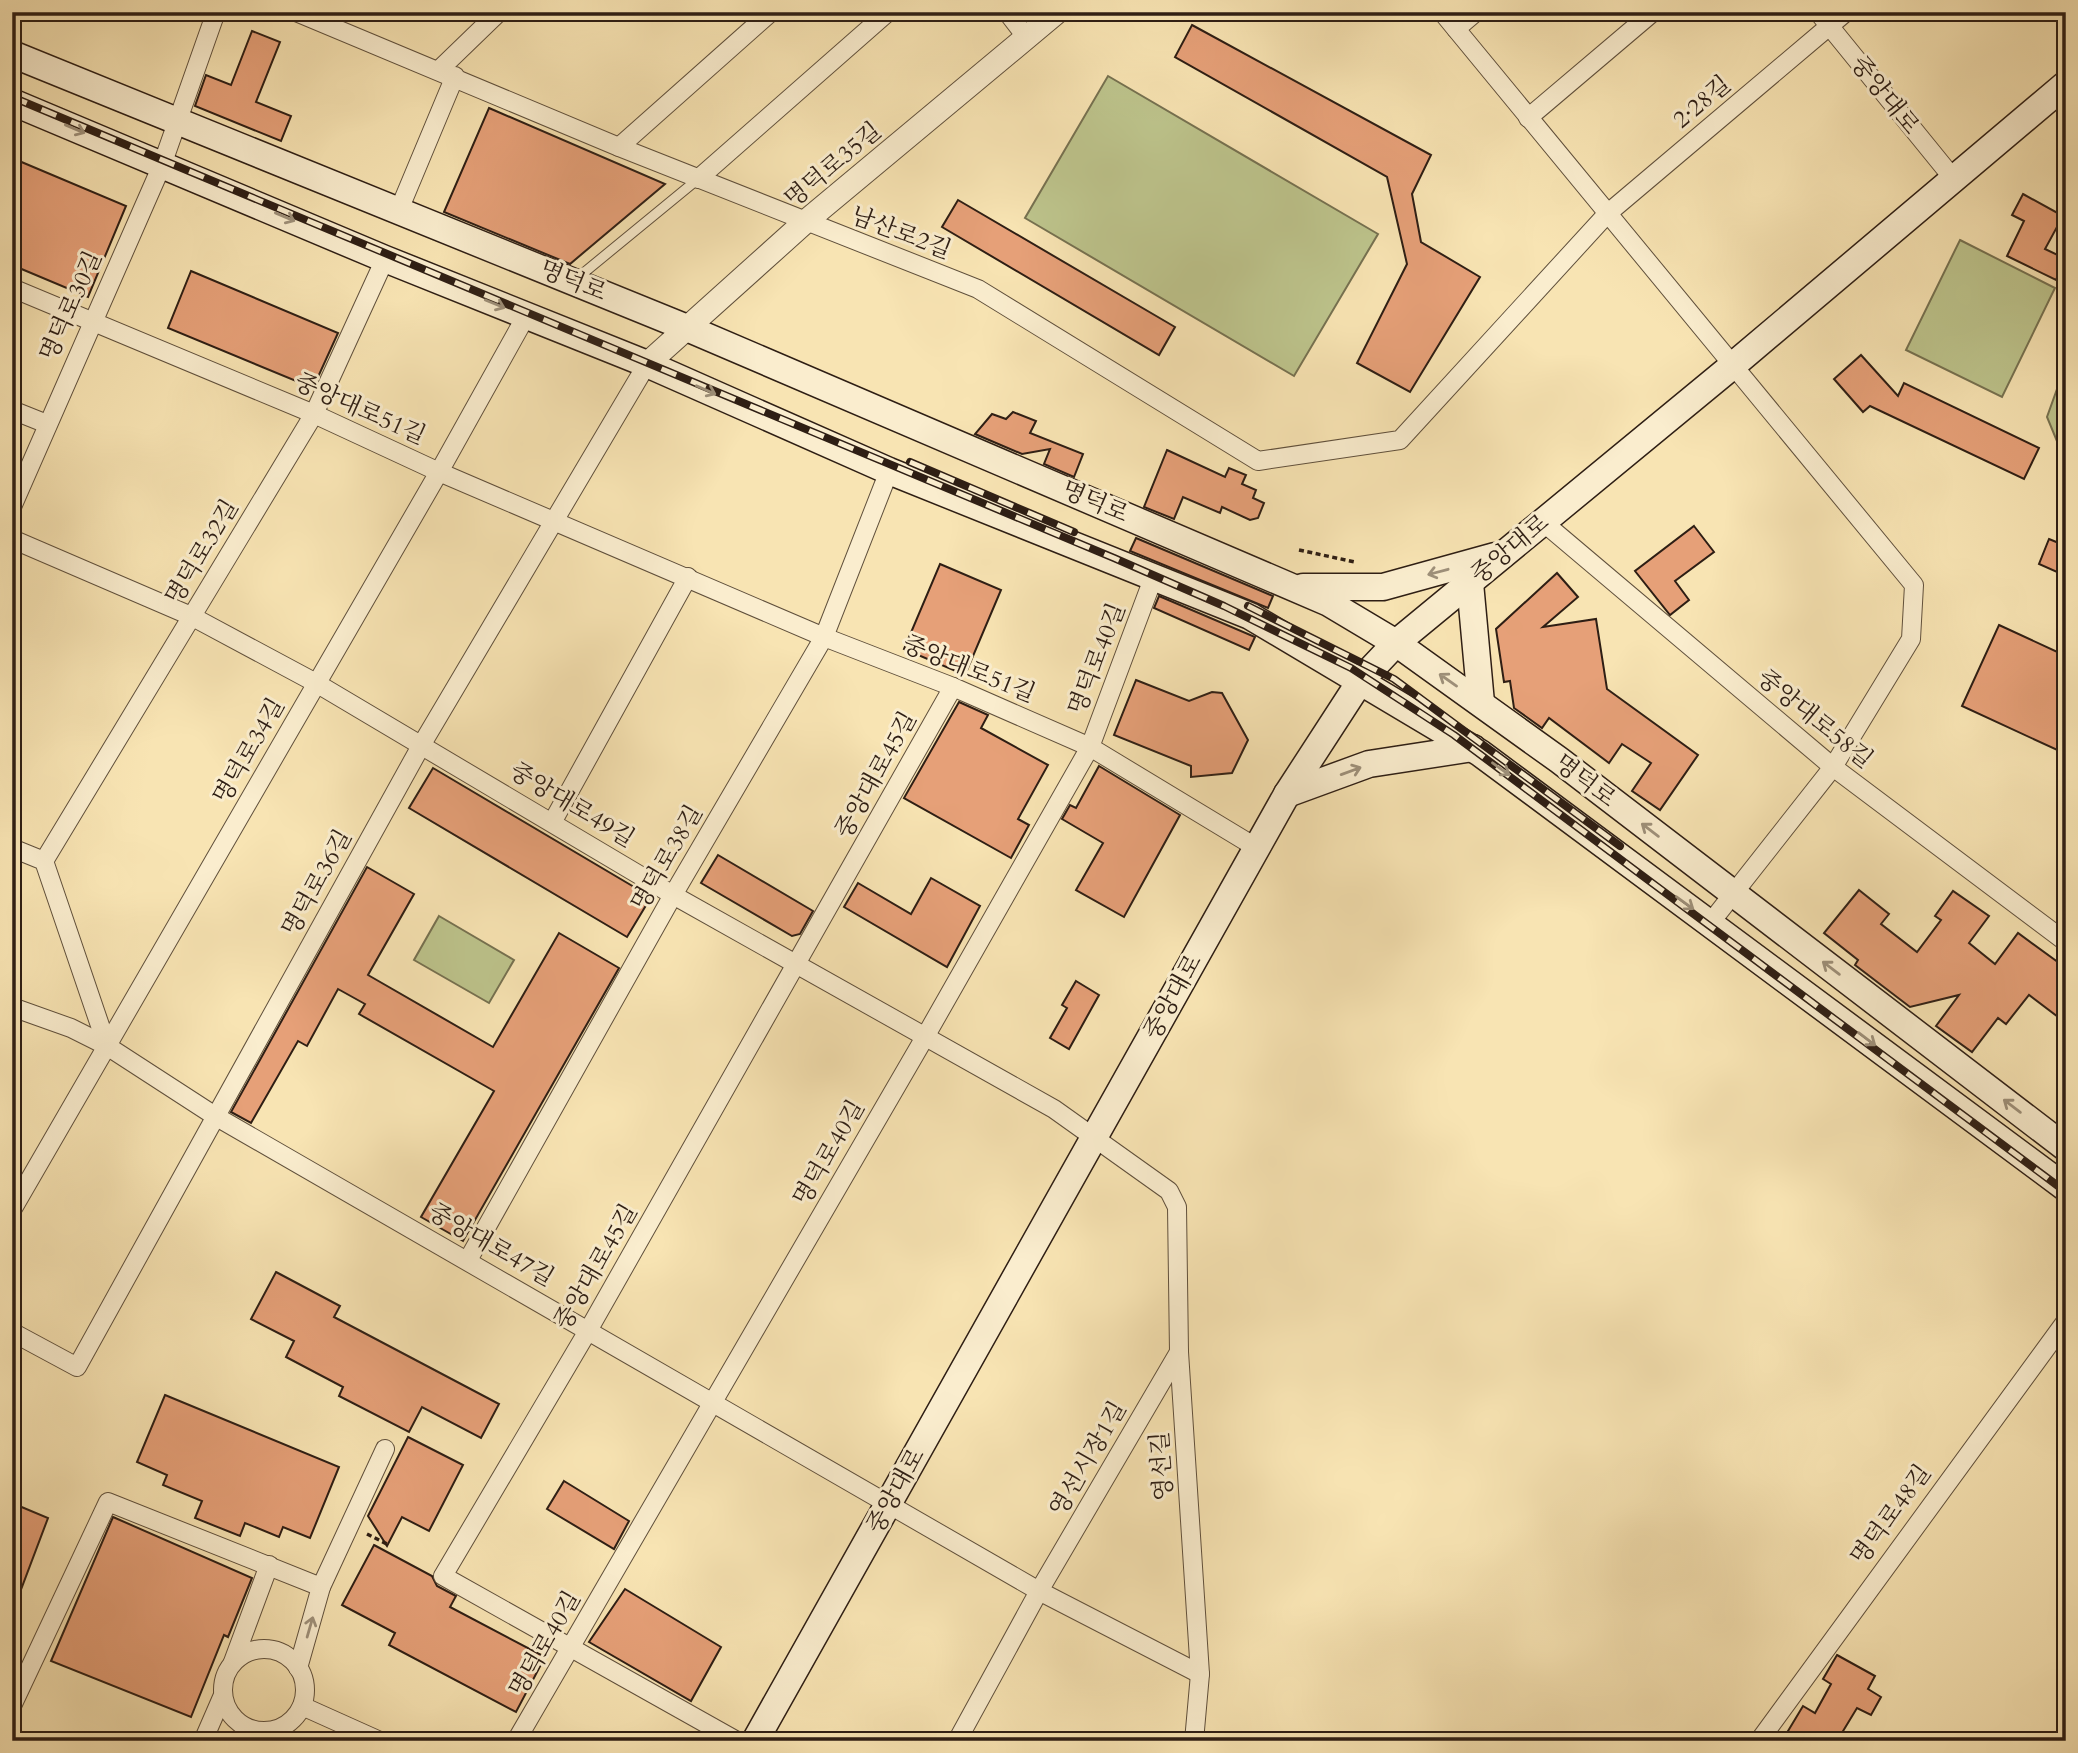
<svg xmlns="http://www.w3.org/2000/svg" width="2078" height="1753" font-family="Cardo,'Noto Serif KR',serif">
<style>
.green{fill:#bdc48c;stroke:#767150;stroke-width:2}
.building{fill:#e6a078;stroke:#2e1e14;stroke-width:2}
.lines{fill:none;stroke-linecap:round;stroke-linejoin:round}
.service-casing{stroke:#60503c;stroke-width:11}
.minor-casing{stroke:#60503c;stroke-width:20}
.tertiary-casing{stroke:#60503c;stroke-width:25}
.secondary-casing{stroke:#2e1e14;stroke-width:29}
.path{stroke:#2e1e14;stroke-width:3.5;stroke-dasharray:5 3.5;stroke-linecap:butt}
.service{stroke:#faedce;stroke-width:9}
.minor{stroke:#faedce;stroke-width:18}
.tertiary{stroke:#faedce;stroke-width:23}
.secondary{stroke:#faedce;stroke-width:26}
.rail-casing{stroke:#2e1e14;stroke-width:8}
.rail{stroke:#faedce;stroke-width:5;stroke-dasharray:16;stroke-linecap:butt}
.oneway{stroke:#9e907a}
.labels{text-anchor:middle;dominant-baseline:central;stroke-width:6;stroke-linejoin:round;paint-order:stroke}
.street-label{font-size:24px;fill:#2e1e14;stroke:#faedce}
</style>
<rect width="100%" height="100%" fill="#f8e4b3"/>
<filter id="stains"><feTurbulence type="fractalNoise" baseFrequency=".00286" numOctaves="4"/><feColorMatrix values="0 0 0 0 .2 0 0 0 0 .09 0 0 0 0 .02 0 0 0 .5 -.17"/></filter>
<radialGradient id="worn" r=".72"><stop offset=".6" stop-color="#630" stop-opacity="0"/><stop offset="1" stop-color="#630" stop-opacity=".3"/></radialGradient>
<!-- green -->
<g class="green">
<path d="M 1108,76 L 1378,234 L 1294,376 L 1025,218 Z"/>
<path d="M 1960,240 L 2055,288 L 2002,397 L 1906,350 Z"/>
<path d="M 2066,364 L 2066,463 L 2047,417 Z"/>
<path d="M 439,916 L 514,960 L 489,1003 L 414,960 Z"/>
</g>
<!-- building -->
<g class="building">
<path d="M 1192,25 L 1431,155 L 1412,194 L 1421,242 L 1480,277 L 1410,392 L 1357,363 L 1407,264 L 1387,177 L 1175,57 Z"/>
<path d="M 252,31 L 280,42 L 256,102 L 291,116 L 281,141 L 195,106 L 206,75 L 231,85 Z"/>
<path d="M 489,108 L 665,184 L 570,264 L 444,212 Z"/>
<path d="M 12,158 L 126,206 L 88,297 L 12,265 Z"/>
<path d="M 2023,194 L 2063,216 L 2045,249 L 2066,259 L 2056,280 L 2007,256 L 2024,221 L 2012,215 Z"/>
<path d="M 958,200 L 1175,327 L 1159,355 L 942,227 Z"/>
<path d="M 191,271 L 338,333 L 313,388 L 168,328 Z"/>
<path d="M 1861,355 L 1898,396 L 1904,383 L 2039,448 L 2024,479 L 1870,406 L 1863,412 L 1834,379 Z"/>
<path d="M 1013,412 L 1036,421 L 1030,433 L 1083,454 L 1074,477 L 1044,464 L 1050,449 L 1022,454 L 975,434 L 992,414 L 1006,419 Z"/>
<path d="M 1167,450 L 1225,477 L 1229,468 L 1246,475 L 1242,484 L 1256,490 L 1253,498 L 1264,503 L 1258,518 L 1250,520 L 1222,507 L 1220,513 L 1183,497 L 1174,519 L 1144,507 Z"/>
<path d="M 1694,526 L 1714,552 L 1675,581 L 1689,600 L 1670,615 L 1635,571 Z"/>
<path d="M 1136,538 L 1273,596 L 1268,608 L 1130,551 Z"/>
<path d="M 2049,539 L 2066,546 L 2066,576 L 2039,564 Z"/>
<path d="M 940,564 L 1001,590 L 965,675 L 904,649 Z"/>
<path d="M 1557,573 L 1578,597 L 1543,627 L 1596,619 L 1607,689 L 1698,755 L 1660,810 L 1632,791 L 1651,763 L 1622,744 L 1609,763 L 1549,718 L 1542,728 L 1514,708 L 1510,681 L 1504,682 L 1496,629 Z"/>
<path d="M 1159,596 L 1255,637 L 1249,650 L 1154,608 Z"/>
<path d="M 1999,625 L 2066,656 L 2066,754 L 1962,706 Z"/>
<path d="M 1136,680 L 1189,701 L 1212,692 L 1222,693 L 1248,740 L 1232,773 L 1191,777 L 1191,766 L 1114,735 Z"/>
<path d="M 959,702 L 988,715 L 981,728 L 1048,765 L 1018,819 L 1029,825 L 1011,858 L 904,798 Z"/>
<path d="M 1099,766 L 1180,815 L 1124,917 L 1076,890 L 1103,843 L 1062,819 L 1070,805 L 1076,808 Z"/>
<path d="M 433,768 L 651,897 L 627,937 L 409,808 Z"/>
<path d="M 718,855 L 813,911 L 800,934 L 792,936 L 701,883 Z"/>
<path d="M 367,867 L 414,894 L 368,975 L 493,1047 L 559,933 L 619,968 L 463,1241 L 421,1217 L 494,1091 L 359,1014 L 365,1004 L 338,989 L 307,1046 L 298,1041 L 251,1123 L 231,1112 Z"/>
<path d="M 931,878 L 980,906 L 947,967 L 844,907 L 858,883 L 911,914 Z"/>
<path d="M 1859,890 L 1889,914 L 1881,924 L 1917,952 L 1941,920 L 1935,916 L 1953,891 L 1989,916 L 1969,943 L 1995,964 L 2018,933 L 2066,968 L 2066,1023 L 2029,995 L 2006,1024 L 1998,1018 L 1972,1052 L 1936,1026 L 1959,995 L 1910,1007 L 1855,965 L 1858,960 L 1824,933 Z"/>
<path d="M 1076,981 L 1099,995 L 1069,1049 L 1050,1038 L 1067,1008 L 1062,1005 Z"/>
<path d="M 276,1272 L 340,1306 L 334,1317 L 499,1404 L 481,1438 L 422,1407 L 409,1432 L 339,1396 L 343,1387 L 286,1357 L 294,1341 L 251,1319 Z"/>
<path d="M 165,1395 L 339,1467 L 310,1538 L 283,1527 L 279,1537 L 245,1523 L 240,1536 L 195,1518 L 202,1501 L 163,1485 L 167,1475 L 137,1462 Z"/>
<path d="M 408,1437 L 463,1465 L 429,1531 L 402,1517 L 387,1546 L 368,1516 Z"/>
<path d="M 564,1481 L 629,1521 L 614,1549 L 547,1509 Z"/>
<path d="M 12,1503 L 48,1518 L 14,1608 L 12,1607 Z"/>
<path d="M 113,1517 L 252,1578 L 228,1637 L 224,1635 L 191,1717 L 51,1661 Z"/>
<path d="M 374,1545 L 432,1576 L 437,1586 L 456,1596 L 450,1607 L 545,1657 L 516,1712 L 389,1645 L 395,1633 L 342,1605 Z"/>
<path d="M 625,1589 L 721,1647 L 691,1701 L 589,1642 Z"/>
<path d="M 1837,1655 L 1875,1676 L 1868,1689 L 1881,1697 L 1871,1715 L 1857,1708 L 1837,1741 L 1782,1741 L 1803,1706 L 1815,1713 L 1831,1684 L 1823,1679 Z"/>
</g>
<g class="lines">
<!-- service casing -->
<g class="service-casing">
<path id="service" d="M 575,280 L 698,179"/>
</g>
<!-- minor casing -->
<g class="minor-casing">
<g id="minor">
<path d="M 296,12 L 619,147 L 978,289 L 1258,461 L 1400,440 L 1607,214 L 1846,12"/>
<path d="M 1007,12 L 1027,38"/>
<path d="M 1442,12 L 1914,585 L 1911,639 L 1833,767 L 1711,922"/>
<path d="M 1818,12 L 1952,177"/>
<path d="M 1456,29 L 1476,12"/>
<path d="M 439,70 L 499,12"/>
<path d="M 1528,118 L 1653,12"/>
<path d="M 619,147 L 771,12"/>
<path d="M 698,179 L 888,12"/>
<path d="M 399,210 L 455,76"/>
<path d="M 12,288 L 314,414 L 439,472 L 824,637 L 953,687 L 1090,747 L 1257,848"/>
<path d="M 12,410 L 47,424"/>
<path d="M 12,507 L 162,165 L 216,12"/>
<path d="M 1543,522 L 1833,767 L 2066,942"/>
<path d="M 12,539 L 191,616 L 316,683 L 673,895 L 1054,1109 L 1169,1191 L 1177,1207 L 1179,1352 L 1200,1674 L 1194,1741"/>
<path d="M 553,821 L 688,577"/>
<path d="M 12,848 L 44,861 L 107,1046"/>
<path d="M 44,861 L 314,414 L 385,259"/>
<path d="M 12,1007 L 71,1028 L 107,1046 L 215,1116 L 1039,1591 L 1200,1674"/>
<path d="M 12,1210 L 439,472 L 526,316"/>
<path d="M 468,1260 L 673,895 L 824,637 L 889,471"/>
<path d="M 12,1332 L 77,1367 L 422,744 L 647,364"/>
<circle cx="264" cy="1690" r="41"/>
<path d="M 233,1662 L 269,1565"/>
<path d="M 298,1668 L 321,1587 L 385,1449"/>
<path d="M 12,1706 L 108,1502 L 321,1587"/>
<path d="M 302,1706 L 380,1741"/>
<path d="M 203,1741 L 223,1695"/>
<path d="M 516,1741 L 925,1037 L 1090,747 L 1154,576"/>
<path d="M 737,1741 L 443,1576 L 589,1329 L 953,687"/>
<path d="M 957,1741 L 1039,1591 L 1179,1352"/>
<path d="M 1759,1741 L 2066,1321"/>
</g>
</g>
<!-- tertiary casing -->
<g class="tertiary-casing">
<path id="tertiary" d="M 647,364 L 805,222 L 1057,12"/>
</g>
<!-- secondary casing -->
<g class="secondary-casing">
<g id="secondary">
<path d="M 12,54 L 687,328 L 1329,603 L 1396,643 L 1559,760 L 2066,1148"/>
<path d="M 12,102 L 385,259 L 647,364 L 889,471 L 1250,616 L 1480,753 L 2066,1188"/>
<path d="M 1470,583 L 1481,703"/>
<path d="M 1303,587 L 1383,587 L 1495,556"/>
<path d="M 1287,794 L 1369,764 L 1473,748"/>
<path d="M 755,1741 L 1287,794 L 1361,680 L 1396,643 L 1731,367 L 2066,84"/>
</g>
</g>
<!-- path -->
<g class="path">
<path d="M 1299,550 L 1355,562"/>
<path d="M 367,1534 L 387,1544"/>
</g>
<!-- service -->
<use href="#service" class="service"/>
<!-- minor -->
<use href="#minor" class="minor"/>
<!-- tertiary -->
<use href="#tertiary" class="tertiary"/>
<!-- secondary -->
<use href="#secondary" class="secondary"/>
<!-- rail casing -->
<g class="rail-casing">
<g id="rail">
<path d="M 12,97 L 1114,558 L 1224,606 L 1351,668 L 1454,735 L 2066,1192"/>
<path d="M 910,462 L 1074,532"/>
<path d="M 1248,606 L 1394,679 L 1620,846"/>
</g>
</g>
<!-- rail -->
<use href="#rail" class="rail"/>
</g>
<!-- one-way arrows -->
<defs><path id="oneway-shaft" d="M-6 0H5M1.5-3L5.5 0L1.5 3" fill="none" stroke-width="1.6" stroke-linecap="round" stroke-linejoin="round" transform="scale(1.75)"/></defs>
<g class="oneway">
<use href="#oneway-shaft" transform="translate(75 129) rotate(23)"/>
<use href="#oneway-shaft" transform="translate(285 217) rotate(23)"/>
<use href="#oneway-shaft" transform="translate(495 304) rotate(22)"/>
<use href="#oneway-shaft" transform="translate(706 390) rotate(24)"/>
<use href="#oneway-shaft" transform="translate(1438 572) rotate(165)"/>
<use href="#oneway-shaft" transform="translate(1448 680) rotate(-145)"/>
<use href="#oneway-shaft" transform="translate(1501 769) rotate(36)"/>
<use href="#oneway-shaft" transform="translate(1351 771) rotate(-20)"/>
<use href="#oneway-shaft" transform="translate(1650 830) rotate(-143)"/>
<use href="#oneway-shaft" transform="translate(1685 903) rotate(36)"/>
<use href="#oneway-shaft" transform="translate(1831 968) rotate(-143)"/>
<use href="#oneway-shaft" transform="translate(1867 1039) rotate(37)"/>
<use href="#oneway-shaft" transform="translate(2012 1106) rotate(-143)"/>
<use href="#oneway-shaft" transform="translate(310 1627) rotate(-74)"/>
</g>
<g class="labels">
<!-- street labels -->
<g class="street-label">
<text transform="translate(1885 95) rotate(51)">중앙대로</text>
<text transform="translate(1702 102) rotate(-40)">2·28길</text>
<text transform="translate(833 165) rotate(-40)">명덕로35길</text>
<text transform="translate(901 233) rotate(21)">남산로2길</text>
<text transform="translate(573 281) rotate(22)">명덕로</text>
<text transform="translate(71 306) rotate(-66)">명덕로30길</text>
<text transform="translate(360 409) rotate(24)">중앙대로51길</text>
<text transform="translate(1095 502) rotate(23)">명덕로</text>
<text transform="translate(1510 549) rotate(-40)">중앙대로</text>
<text transform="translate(202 552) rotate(-59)">명덕로32길</text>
<text transform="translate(1097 659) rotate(-69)">명덕로40길</text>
<text transform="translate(969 669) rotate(22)">중앙대로51길</text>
<text transform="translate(1815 719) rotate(39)">중앙대로58길</text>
<text transform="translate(249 751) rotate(-60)">명덕로34길</text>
<text transform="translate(876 775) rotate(-61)">중앙대로45길</text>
<text transform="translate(1585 781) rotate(37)">명덕로</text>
<text transform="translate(572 805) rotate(31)">중앙대로49길</text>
<text transform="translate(667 858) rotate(-60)">명덕로38길</text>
<text transform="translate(317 883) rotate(-61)">명덕로36길</text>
<text transform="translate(1173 997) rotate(-61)">중앙대로</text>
<text transform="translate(829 1153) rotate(-60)">명덕로40길</text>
<text transform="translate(491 1245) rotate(30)">중앙대로47길</text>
<text transform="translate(596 1267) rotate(-60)">중앙대로45길</text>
<text transform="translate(1088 1459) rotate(-60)">영선시장1길</text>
<text transform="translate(1162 1466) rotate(-94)">영선길</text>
<text transform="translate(896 1491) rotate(-61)">중앙대로</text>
<text transform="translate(1891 1515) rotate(-54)">명덕로48길</text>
<text transform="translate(545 1644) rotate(-60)">명덕로40길</text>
</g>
</g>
<!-- margin -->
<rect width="2078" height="1753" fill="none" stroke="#f8e4b3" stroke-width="42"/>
<rect x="14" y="14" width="2050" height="1725" fill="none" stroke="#2e1e14" stroke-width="3.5"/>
<rect x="21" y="21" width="2036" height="1711" fill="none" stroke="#2e1e14" stroke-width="2"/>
<rect width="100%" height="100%" filter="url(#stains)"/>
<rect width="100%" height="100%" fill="url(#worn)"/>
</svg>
